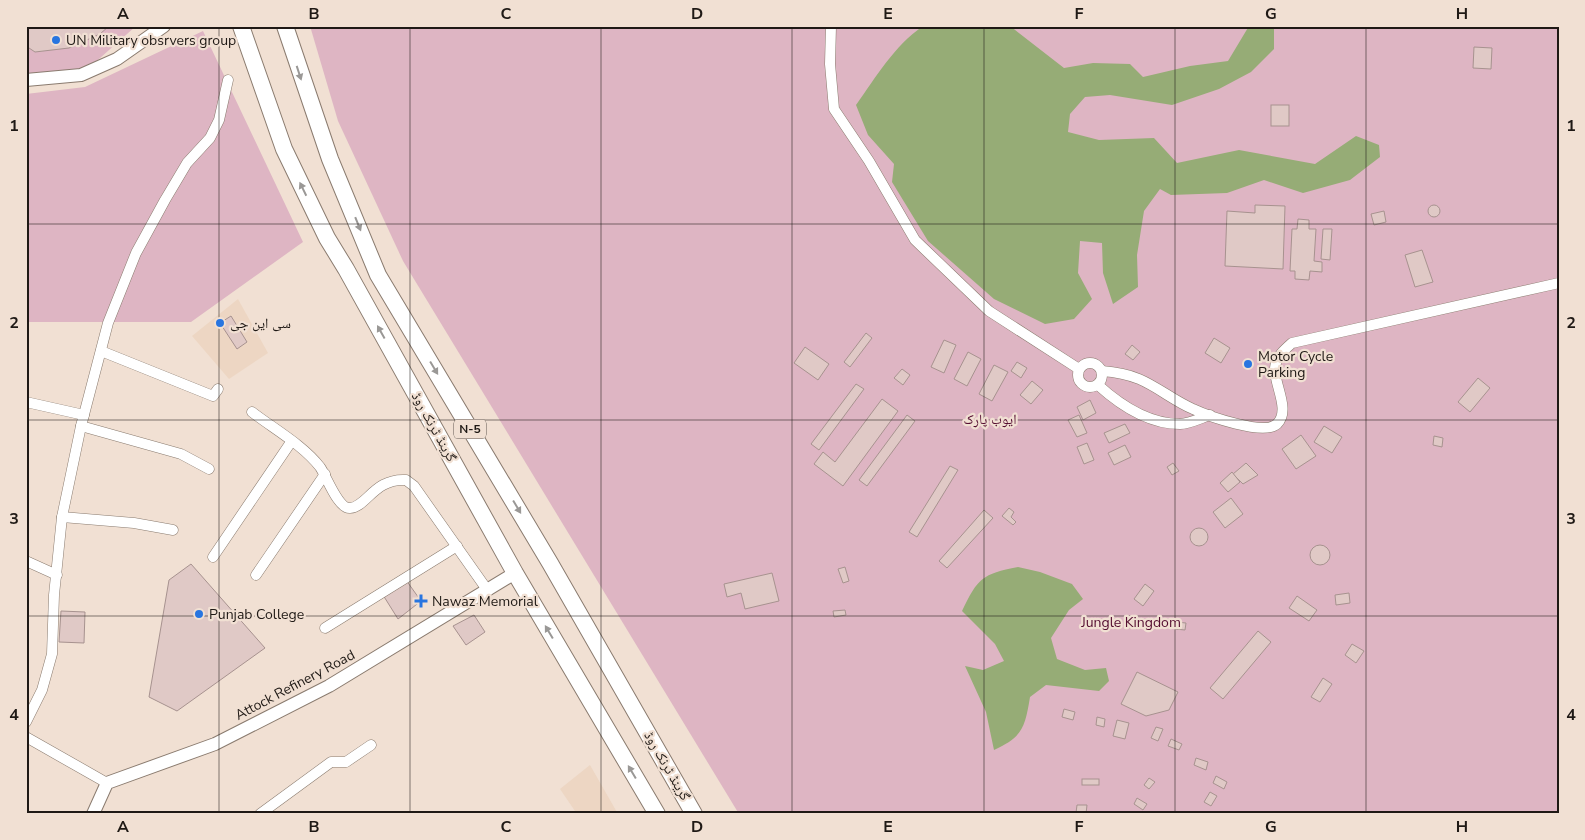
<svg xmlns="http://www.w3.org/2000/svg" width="1585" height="840" font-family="'Nunito Sans','Noto Naskh Arabic',sans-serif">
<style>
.built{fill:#edd6c3}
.green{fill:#deb5c3}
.water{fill:#96ac76}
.building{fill:#e0c9c6;stroke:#a7928f}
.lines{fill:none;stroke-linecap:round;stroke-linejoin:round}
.minor-casing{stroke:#8a7b6f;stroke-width:11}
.tertiary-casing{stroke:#8a7b6f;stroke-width:14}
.trunk-casing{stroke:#8a7b6f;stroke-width:18}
.minor{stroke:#fff;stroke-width:10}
.tertiary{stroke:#fff;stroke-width:12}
.trunk{stroke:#fff;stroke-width:16}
.oneway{fill:#9a9896}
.grid{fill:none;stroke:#1f1915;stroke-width:1;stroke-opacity:0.55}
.poi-dot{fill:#2875e0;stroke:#f1e0d3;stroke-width:2}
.labels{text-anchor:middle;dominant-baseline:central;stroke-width:4.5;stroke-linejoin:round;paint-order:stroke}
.shield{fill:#f1e0d3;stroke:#5e554e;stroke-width:1}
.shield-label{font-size:12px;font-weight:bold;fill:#1f1915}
.poi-label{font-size:14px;fill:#1f1915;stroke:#f1e0d3;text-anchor:start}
.park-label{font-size:14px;fill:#540c30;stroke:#f1e0d3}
.street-label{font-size:14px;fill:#1f1915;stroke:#f1e0d3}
.neatline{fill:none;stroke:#1f1915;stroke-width:2}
.grid-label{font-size:16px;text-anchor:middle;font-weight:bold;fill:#1f1915}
</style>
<rect width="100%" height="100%" fill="#f1e0d3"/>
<!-- built -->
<g class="built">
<path d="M 238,299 L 268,353 L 229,379 L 192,336 Z"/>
<path d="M 590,765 L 618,814 L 577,814 L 560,789 Z"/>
</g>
<!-- green -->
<g class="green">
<path d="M 109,26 L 136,26 L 81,75 L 26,80 L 26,46 L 35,52 C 62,49 87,44 109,26 Z"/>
<path d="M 310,26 L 1559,26 L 1559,814 L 739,814 L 403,261 L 338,121 Z"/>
<path d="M 203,31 L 303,242 L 191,322 L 26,322 L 26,94 L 85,87 Z"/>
</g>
<!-- water -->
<g class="water">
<path d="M 923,26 L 1010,26 L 1064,68 L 1093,63 L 1130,64 L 1143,77 L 1190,66 L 1228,61 L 1249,26 L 1274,26 L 1274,49 L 1251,72 L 1219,89 L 1172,105 L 1110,95 L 1085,97 L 1070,114 L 1068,132 L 1099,140 L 1154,138 L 1177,163 L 1239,150 L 1315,164 L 1356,136 L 1379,145 L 1380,157 L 1350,180 L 1303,193 L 1264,180 L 1227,193 L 1171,195 L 1160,189 L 1144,211 L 1137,255 L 1138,287 L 1113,304 L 1103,273 L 1102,243 L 1080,241 L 1078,273 L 1092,299 L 1074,319 L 1045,324 L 994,299 L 928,241 L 892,182 L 894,164 L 868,135 L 856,105 C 876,77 894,46 923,26 Z"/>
<path d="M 1018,567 L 1040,572 L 1072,584 L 1083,599 L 1069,610 L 1051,638 L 1057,659 L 1085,670 L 1106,668 L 1109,681 L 1099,691 L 1046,685 L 1030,697 C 1025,727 1023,737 994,750 L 986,712 L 965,666 L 983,670 L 1004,661 L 995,644 L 962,611 C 978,578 982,574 1018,567 Z"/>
</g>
<!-- building -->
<g class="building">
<path d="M 26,26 L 109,26 L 100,34 L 69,48 L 35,52 L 26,46 Z"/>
<path d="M 1474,47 L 1492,48 L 1491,69 L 1473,68 Z"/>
<rect x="1271" y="105" width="18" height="21"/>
<path d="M 1255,205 L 1285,206 L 1283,269 L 1225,266 L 1227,211 L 1255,213 Z"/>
<circle cx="1434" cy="211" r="6"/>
<path d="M 1384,211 L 1386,222 L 1374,225 L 1371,214 Z"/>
<path d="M 1298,219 L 1309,220 L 1309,229 L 1316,229 L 1314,261 L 1322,262 L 1322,272 L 1310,271 L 1309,280 L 1295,279 L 1295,271 L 1290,271 L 1292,229 L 1297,229 Z"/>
<path d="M 1323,229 L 1332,229 L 1330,260 L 1321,259 Z"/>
<path d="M 1422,250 L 1433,282 L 1415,287 L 1405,255 Z"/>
<path d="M 231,316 L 247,342 L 237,349 L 220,323 Z"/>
<path d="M 866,333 L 872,338 L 850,367 L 844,362 Z"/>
<path d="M 1214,338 L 1230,348 L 1221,363 L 1205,353 Z"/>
<path d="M 944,340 L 956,345 L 944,373 L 931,367 Z"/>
<path d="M 1132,345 L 1140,352 L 1133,360 L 1125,354 Z"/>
<path d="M 805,347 L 829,364 L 818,380 L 794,363 Z"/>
<path d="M 968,352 L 981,359 L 967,386 L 954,379 Z"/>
<path d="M 1017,362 L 1027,368 L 1021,378 L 1011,371 Z"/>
<path d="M 994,365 L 1008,372 L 992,401 L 979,394 Z"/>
<path d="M 902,369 L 910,375 L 903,385 L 894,378 Z"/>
<path d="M 1478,378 L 1490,388 L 1470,412 L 1458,402 Z"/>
<path d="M 1032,381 L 1043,390 L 1031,404 L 1020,395 Z"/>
<path d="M 856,384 L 864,389 L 819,450 L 811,444 Z"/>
<path d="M 882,399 L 898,411 L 843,486 L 814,464 L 823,452 L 835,462 Z"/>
<path d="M 1090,400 L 1096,413 L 1083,420 L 1077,407 Z"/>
<path d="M 907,415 L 915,421 L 867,486 L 859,480 Z"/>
<path d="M 1079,415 L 1087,433 L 1077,437 L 1068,420 Z"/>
<path d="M 1125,424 L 1130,433 L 1109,443 L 1104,433 Z"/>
<path d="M 1324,426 L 1342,437 L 1332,453 L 1314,442 Z"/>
<path d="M 1301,435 L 1316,456 L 1296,469 L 1282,449 Z"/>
<path d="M 1434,436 L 1443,438 L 1442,447 L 1433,445 Z"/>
<path d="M 1087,443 L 1094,460 L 1084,464 L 1077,447 Z"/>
<path d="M 1125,445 L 1131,457 L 1114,465 L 1108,453 Z"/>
<path d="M 1173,463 L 1179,471 L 1172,475 L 1167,467 Z"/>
<path d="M 1246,463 L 1258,475 L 1243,484 L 1233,474 Z"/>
<path d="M 950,466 L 958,470 L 917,537 L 909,532 Z"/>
<path d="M 1232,472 L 1240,482 L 1228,492 L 1220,483 Z"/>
<path d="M 1231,498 L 1243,514 L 1225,528 L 1213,512 Z"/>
<path d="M 1009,508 L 1014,512 L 1011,517 L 1016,522 L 1013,525 L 1002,516 Z"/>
<path d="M 984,510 L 993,518 L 947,568 L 939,561 Z"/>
<circle cx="1199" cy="537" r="9"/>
<circle cx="1320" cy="555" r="10"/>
<path d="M 191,564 L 265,648 L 177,711 L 149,697 L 169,580 Z"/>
<path d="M 845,567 L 849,581 L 843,583 L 838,569 Z"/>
<path d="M 772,573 L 779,601 L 745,609 L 741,593 L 727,597 L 724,584 Z"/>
<path d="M 406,580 L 421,601 L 398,619 L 383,595 Z"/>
<path d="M 1145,584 L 1154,591 L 1143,606 L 1134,599 Z"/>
<path d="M 1349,593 L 1350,603 L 1336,605 L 1335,595 Z"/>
<path d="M 1297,596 L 1317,610 L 1309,621 L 1289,608 Z"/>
<path d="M 845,610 L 846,615 L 834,617 L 833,611 Z"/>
<path d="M 61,611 L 85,612 L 84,643 L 59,642 Z"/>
<path d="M 474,615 L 485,632 L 466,645 L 453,626 Z"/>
<path d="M 1176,622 L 1186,623 L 1185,630 L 1175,629 Z"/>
<path d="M 1258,631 L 1271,642 L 1223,699 L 1210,688 Z"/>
<path d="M 1352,644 L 1364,651 L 1356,663 L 1345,655 Z"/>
<path d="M 1137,672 L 1178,692 L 1169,710 L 1146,716 L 1121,704 Z"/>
<path d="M 1323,678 L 1332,684 L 1320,702 L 1311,697 Z"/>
<path d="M 1064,709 L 1075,712 L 1073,720 L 1062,717 Z"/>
<path d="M 1097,717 L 1105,719 L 1104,727 L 1096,725 Z"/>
<path d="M 1117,720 L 1129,723 L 1125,739 L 1113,736 Z"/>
<path d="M 1156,727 L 1163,729 L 1158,741 L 1151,738 Z"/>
<path d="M 1171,739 L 1182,744 L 1179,750 L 1168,746 Z"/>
<path d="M 1196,758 L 1208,762 L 1206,770 L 1194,765 Z"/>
<path d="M 1216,776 L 1227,782 L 1224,789 L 1213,783 Z"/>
<path d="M 1149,778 L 1155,782 L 1149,789 L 1144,785 Z"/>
<rect x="1082" y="779" width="17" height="6"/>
<path d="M 1210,792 L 1217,796 L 1211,806 L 1204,802 Z"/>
<path d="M 1137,798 L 1147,804 L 1143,810 L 1134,804 Z"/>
<path d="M 1077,805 L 1087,805 L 1086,814 L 1076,813 Z"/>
</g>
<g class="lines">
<!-- minor casing -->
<g class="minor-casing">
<g id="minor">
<path d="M 831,26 L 830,64 L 834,109 L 869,161 L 915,240 L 989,311 L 1079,369"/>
<path d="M 101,351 L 213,396 L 218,389"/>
<circle cx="1090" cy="375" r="12"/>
<path d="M 1102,371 C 1115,372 1127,374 1139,379 C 1158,387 1174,401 1193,409 C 1208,416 1264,436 1277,424 C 1291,410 1274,385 1275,368 C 1276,357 1284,350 1292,343 L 1559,283"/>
<path d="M 1098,385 C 1120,405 1148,424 1180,424 C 1189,424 1201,418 1210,415"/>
<path d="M 26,402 L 84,415"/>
<path d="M 252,412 C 274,429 303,445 320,467 C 327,477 338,509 350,508 C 367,507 374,478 406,480 L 414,486 L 488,591"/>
<path d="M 81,426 L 181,454 L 209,469"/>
<path d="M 62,517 L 134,523 L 173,530"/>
<path d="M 213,557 L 291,442"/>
<path d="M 26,561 L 57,575"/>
<path d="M 256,575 L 325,474"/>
<path d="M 325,628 L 457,546"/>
<path d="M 26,722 L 42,690 L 52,654 L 54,595 L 62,517 L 81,426 L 108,323 L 136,253 L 165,200 L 187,163 L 210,138 L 219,120 L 228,80"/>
<path d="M 26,737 L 107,783"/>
<path d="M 260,814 L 331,762 L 346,762 L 371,745"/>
</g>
</g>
<!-- tertiary casing -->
<g class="tertiary-casing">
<g id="tertiary">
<path d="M 26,80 L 81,75 L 117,59 L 164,26"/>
<path d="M 93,814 L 107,783 L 215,744 L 329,686 L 515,573"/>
</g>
</g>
<!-- trunk casing -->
<g class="trunk-casing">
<g id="trunk">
<path d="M 241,26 L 284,149 L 327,238 L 346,269 L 515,573 L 657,814"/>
<path d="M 285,26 L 330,159 L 378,275 L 550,563 L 694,814"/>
</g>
</g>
<!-- minor -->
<use href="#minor" class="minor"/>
<!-- tertiary -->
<use href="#tertiary" class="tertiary"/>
<!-- trunk -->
<use href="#trunk" class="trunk"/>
</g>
<!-- one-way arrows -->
<defs><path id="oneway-solid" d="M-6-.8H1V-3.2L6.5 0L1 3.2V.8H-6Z" transform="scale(1.25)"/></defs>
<g class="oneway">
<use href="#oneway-solid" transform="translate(299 73) rotate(72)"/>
<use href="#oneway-solid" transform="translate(303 189) rotate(-116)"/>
<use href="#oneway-solid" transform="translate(358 224) rotate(68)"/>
<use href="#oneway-solid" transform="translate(381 332) rotate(-119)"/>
<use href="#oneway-solid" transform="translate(434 368) rotate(59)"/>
<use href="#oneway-solid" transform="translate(517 507) rotate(59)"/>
<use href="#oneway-solid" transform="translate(549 632) rotate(-121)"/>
<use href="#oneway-solid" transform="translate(632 772) rotate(-121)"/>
</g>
<!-- grid -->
<path class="grid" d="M 219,26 L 219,814M 410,26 L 410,814M 601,26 L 601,814M 792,26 L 792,814M 984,26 L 984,814M 1175,26 L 1175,814M 1366,26 L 1366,814M 26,224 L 1559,224M 26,420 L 1559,420M 26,616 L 1559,616"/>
<!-- markers -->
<g class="poi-dot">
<circle cx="56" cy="40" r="5"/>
<circle cx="220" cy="323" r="5"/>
<circle cx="1248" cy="364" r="5"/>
<path d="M418.5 593.5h5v5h5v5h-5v5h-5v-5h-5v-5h5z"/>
<circle cx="199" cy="614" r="5"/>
</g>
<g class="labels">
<!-- shield labels -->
<rect class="shield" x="454" y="419.5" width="32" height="19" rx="4"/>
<g class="shield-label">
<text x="470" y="429">N-5</text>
</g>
<!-- poi labels -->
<g class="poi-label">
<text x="66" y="40">UN Military obsrvers group</text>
<text x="230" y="323">سی این جی</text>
<text x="1258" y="356">Motor Cycle<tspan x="1258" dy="16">Parking</tspan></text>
<text x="432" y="601">Nawaz Memorial</text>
<text x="209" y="614">Punjab College</text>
</g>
<!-- park labels -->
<g class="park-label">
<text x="990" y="419">ایوب پارک</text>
<text x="1131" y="622">Jungle Kingdom</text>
</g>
<!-- street labels -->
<g class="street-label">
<text transform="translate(434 427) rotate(61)">گرینڈ ٹرنک روڈ</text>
<text transform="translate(295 685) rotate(-28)">Attock Refinery Road</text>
<text transform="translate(667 766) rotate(60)">گرینڈ ٹرنک روڈ</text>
</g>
</g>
<!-- border -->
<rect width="1585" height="840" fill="none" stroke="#f1e0d3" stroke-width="55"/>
<rect x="28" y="28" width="1530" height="784" class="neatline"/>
<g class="grid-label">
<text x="123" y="19">A</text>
<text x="314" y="19">B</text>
<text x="506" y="19">C</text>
<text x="697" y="19">D</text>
<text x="888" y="19">E</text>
<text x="1079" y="19">F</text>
<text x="1271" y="19">G</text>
<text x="1462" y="19">H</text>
<text x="14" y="131">1</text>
<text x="1571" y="131">1</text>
<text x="14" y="328">2</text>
<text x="1571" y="328">2</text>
<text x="14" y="524">3</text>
<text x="1571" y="524">3</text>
<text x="14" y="720">4</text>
<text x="1571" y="720">4</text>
<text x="123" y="832">A</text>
<text x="314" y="832">B</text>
<text x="506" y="832">C</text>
<text x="697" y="832">D</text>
<text x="888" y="832">E</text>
<text x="1079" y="832">F</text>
<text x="1271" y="832">G</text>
<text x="1462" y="832">H</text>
</g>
</svg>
